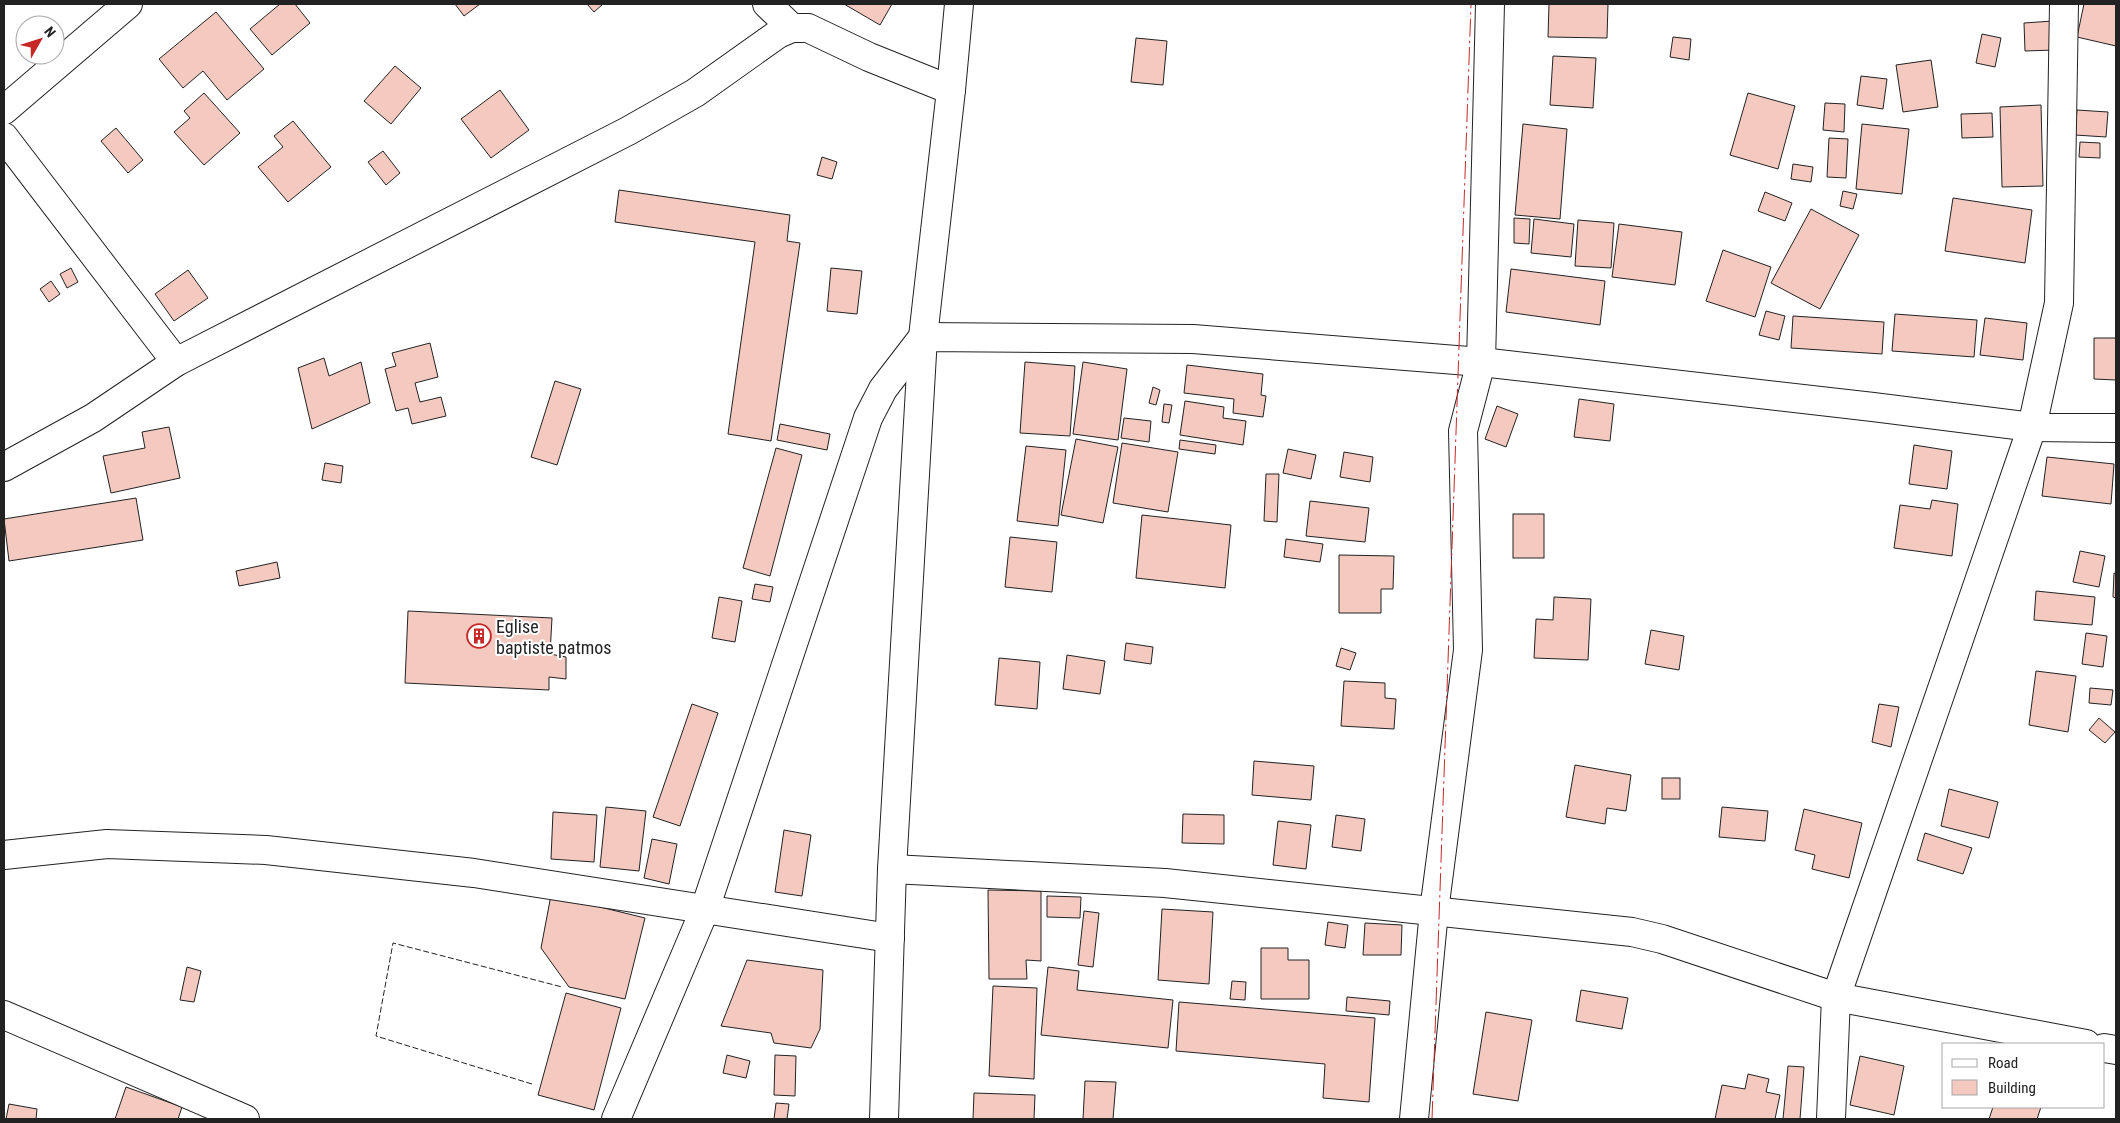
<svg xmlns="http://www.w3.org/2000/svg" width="2120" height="1123" font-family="'Roboto Condensed',sans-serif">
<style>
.building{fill:#f3c9c0;stroke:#222}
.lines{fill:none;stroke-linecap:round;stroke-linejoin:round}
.minor-casing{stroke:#222;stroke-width:30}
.highway-casing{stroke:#222;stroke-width:30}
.minor{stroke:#fff;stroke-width:28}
.highway{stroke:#fff;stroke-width:28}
.fence{stroke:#222;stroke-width:1;stroke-dasharray:6 2.5;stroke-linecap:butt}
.power{stroke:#c62828;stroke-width:1;stroke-dasharray:18 4 2.5 4;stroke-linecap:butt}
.labels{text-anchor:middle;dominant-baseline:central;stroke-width:4;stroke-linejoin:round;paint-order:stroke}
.poi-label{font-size:18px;fill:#222;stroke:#fff;text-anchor:start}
</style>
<rect width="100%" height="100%" fill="#fff"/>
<!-- building -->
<g class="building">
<path d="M 280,4 L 295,4 L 310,23 L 272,55 L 250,29 Z"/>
<path d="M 455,4 L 480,4 L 464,16 Z"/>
<path d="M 587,4 L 603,4 L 594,12 Z"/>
<path d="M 844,4 L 892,4 L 880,25 Z"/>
<path d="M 1549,4 L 1608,4 L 1607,38 L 1548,37 Z"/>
<path d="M 2084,4 L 2116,4 L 2116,46 L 2077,37 Z"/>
<path d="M 216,12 L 264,69 L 227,100 L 203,71 L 183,88 L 159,59 Z"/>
<path d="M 2053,21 L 2055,50 L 2025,51 L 2024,23 Z"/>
<path d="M 1982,34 L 2001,38 L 1995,67 L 1976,63 Z"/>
<path d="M 1673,37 L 1691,39 L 1689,60 L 1670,57 Z"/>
<path d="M 1136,38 L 1167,41 L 1163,85 L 1131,82 Z"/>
<path d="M 1553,56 L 1596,58 L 1593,108 L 1550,105 Z"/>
<path d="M 1931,60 L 1938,107 L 1903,112 L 1896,65 Z"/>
<path d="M 395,66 L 421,88 L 391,124 L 364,101 Z"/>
<path d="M 1861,76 L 1887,79 L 1883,109 L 1857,105 Z"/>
<path d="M 500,90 L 529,130 L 491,158 L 461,119 Z"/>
<path d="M 204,93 L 240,133 L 204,165 L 174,132 L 190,118 L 184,111 Z"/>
<path d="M 1748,93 L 1795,106 L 1778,169 L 1730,155 Z"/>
<path d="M 1825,103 L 1845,104 L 1844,132 L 1823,130 Z"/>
<path d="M 2041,105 L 2043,186 L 2002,187 L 2000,107 Z"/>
<path d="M 2077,110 L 2108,112 L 2106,137 L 2075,135 Z"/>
<path d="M 1992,113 L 1993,137 L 1962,138 L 1961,114 Z"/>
<path d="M 293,121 L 331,167 L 288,202 L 258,167 L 283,147 L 274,136 Z"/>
<path d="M 1523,124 L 1567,129 L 1560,219 L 1515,215 Z"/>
<path d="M 1862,124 L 1909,129 L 1902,194 L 1856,189 Z"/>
<path d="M 116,128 L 143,160 L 128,173 L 101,141 Z"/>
<path d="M 1829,138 L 1848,139 L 1846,178 L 1827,177 Z"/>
<path d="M 2080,142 L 2100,143 L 2100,158 L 2079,157 Z"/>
<path d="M 383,151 L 400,173 L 386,185 L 368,162 Z"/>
<path d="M 822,157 L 837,162 L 832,179 L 817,175 Z"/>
<path d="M 1793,164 L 1813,167 L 1811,182 L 1791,179 Z"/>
<path d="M 619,190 L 790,215 L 787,241 L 800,243 L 771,441 L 728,434 L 755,242 L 615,222 Z"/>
<path d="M 1843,191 L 1857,194 L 1853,209 L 1840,206 Z"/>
<path d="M 1765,192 L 1792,203 L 1785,221 L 1758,211 Z"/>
<path d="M 1953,198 L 2032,210 L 2025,263 L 1945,251 Z"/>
<path d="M 1811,209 L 1859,235 L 1820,309 L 1771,283 Z"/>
<path d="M 1514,218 L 1530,219 L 1529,244 L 1514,243 Z"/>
<path d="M 1534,219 L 1574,224 L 1571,257 L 1531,253 Z"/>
<path d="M 1578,220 L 1614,223 L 1611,268 L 1575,266 Z"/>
<path d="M 1619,224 L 1682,232 L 1675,285 L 1612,277 Z"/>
<path d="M 1723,250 L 1771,267 L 1755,317 L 1706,301 Z"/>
<path d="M 71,268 L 78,282 L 67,288 L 60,274 Z"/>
<path d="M 831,268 L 862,271 L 857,314 L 827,311 Z"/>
<path d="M 1511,269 L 1605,281 L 1600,325 L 1506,312 Z"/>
<path d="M 188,270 L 208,298 L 174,321 L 155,294 Z"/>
<path d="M 51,281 L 60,294 L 49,302 L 40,289 Z"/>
<path d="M 1766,311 L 1785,316 L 1779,340 L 1759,335 Z"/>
<path d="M 1895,314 L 1977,320 L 1974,357 L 1892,351 Z"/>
<path d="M 1793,316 L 1884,322 L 1882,354 L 1791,348 Z"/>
<path d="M 1985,318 L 2027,323 L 2023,360 L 1980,355 Z"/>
<path d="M 2094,338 L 2116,338 L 2116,380 L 2094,379 Z"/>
<path d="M 430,343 L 438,377 L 415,383 L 420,402 L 441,397 L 446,416 L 412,424 L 408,408 L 396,411 L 385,369 L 396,366 L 392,353 Z"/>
<path d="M 324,358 L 329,376 L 361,362 L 370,403 L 312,429 L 298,368 Z"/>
<path d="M 1025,362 L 1075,366 L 1070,436 L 1020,433 Z"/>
<path d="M 1083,362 L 1127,369 L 1118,440 L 1073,434 Z"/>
<path d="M 1187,365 L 1263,374 L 1261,395 L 1266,396 L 1263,417 L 1233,413 L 1234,399 L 1184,393 Z"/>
<path d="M 555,381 L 581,389 L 557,465 L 531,457 Z"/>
<path d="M 1153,387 L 1160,390 L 1156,405 L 1149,403 Z"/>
<path d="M 1579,399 L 1614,404 L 1610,441 L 1574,437 Z"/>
<path d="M 1185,401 L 1224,407 L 1223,418 L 1246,421 L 1243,445 L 1180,435 Z"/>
<path d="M 1164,404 L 1172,405 L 1169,423 L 1162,422 Z"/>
<path d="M 1497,406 L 1518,414 L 1506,447 L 1485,439 Z"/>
<path d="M 1124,418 L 1151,421 L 1149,442 L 1121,438 Z"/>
<path d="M 780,424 L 830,434 L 827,450 L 777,440 Z"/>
<path d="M 169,427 L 180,478 L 111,493 L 103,456 L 145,448 L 142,432 Z"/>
<path d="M 1076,439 L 1118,447 L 1103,523 L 1061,515 Z"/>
<path d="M 1180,440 L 1216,445 L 1215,454 L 1179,449 Z"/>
<path d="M 1122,443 L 1178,452 L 1168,512 L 1113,503 Z"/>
<path d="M 1914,445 L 1952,451 L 1947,489 L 1909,484 Z"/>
<path d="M 1026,446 L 1066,450 L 1058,526 L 1017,521 Z"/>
<path d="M 776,448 L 802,455 L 770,576 L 743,568 Z"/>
<path d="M 1288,449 L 1316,455 L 1311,479 L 1283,473 Z"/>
<path d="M 1344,452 L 1373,457 L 1370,482 L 1340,477 Z"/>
<path d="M 2047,457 L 2114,464 L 2111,504 L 2042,496 Z"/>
<path d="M 325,463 L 343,466 L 341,483 L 322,480 Z"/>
<path d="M 1266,474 L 1279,474 L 1277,522 L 1264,521 Z"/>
<path d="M 136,498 L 143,540 L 9,561 L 4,519 Z"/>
<path d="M 1932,500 L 1958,504 L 1952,556 L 1894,548 L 1900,505 L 1930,509 Z"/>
<path d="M 1310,501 L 1369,508 L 1365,542 L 1306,536 Z"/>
<rect x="1513" y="514" width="31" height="44"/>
<path d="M 1142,515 L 1231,525 L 1225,588 L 1136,578 Z"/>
<path d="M 1010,537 L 1057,542 L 1052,592 L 1005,587 Z"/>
<path d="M 1286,539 L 1323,544 L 1320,562 L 1284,557 Z"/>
<path d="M 2080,551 L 2105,556 L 2099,587 L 2073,582 Z"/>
<path d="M 1339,555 L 1394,556 L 1393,589 L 1381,589 L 1381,613 L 1339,613 Z"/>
<path d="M 277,562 L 280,578 L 239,586 L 236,571 Z"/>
<path d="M 2114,573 L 2116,574 L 2116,598 L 2113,597 Z"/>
<path d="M 755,584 L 773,587 L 770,602 L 752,599 Z"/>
<path d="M 2036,591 L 2095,597 L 2092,625 L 2034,620 Z"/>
<path d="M 719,597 L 742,601 L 735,642 L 712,638 Z"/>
<path d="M 1554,597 L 1591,599 L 1588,660 L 1534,658 L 1536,619 L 1553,620 Z"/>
<path d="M 408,611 L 552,618 L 550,654 L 566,657 L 566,679 L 549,677 L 549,690 L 405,683 Z"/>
<path d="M 1651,630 L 1684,636 L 1679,670 L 1645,664 Z"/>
<path d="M 2086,633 L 2107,636 L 2103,667 L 2082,664 Z"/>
<path d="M 1126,643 L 1153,647 L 1151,664 L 1124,660 Z"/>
<path d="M 1341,648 L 1356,653 L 1350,670 L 1336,666 Z"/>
<path d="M 1067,655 L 1105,661 L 1100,694 L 1063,689 Z"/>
<path d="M 999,658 L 1040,662 L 1037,709 L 995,705 Z"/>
<path d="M 2036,671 L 2076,676 L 2068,732 L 2029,725 Z"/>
<path d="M 1344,681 L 1385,683 L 1385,698 L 1396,699 L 1394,729 L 1341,726 Z"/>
<path d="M 2090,688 L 2113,690 L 2111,705 L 2089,703 Z"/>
<path d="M 692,704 L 718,713 L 680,826 L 653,817 Z"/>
<path d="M 1879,704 L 1899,707 L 1891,747 L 1872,742 Z"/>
<path d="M 2099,718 L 2115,732 L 2105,743 L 2089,730 Z"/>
<path d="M 1254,761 L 1314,766 L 1311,800 L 1252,795 Z"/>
<path d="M 1575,765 L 1631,775 L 1626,811 L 1607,808 L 1605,824 L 1566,817 Z"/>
<rect x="1662" y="778" width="18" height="21"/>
<path d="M 1949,789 L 1998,802 L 1989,838 L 1941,826 Z"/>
<path d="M 606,807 L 646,811 L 639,871 L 600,867 Z"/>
<path d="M 1722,807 L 1768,811 L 1765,841 L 1719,837 Z"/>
<path d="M 1804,809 L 1862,823 L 1849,878 L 1812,869 L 1815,855 L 1795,850 Z"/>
<path d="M 553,812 L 597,815 L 594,862 L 551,859 Z"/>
<path d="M 1183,814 L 1224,815 L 1224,844 L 1182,843 Z"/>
<path d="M 1336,815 L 1365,819 L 1361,851 L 1332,847 Z"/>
<path d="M 1278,821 L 1311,825 L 1306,869 L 1273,865 Z"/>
<path d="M 784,830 L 811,835 L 802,896 L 775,892 Z"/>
<path d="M 1925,833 L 1972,848 L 1963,874 L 1917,860 Z"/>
<path d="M 652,839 L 677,844 L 669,884 L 644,878 Z"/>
<path d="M 988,890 L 1041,891 L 1041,961 L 1026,960 L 1027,979 L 989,979 Z"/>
<path d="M 551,895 L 645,918 L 625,999 L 569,987 L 541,948 Z"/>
<path d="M 1047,896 L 1081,897 L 1080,918 L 1047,917 Z"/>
<path d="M 1162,909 L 1213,912 L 1209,984 L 1158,980 Z"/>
<path d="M 1084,911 L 1099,913 L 1093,967 L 1078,965 Z"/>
<path d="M 1328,922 L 1348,925 L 1345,948 L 1325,945 Z"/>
<path d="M 1365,923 L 1402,925 L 1401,955 L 1363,955 Z"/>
<path d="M 1261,948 L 1288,948 L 1288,960 L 1309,960 L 1309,999 L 1261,999 Z"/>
<path d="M 747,960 L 823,970 L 820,1029 L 811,1048 L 774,1043 L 771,1033 L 721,1026 Z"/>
<path d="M 187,967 L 201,971 L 194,1002 L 180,1000 Z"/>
<path d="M 1048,967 L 1079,971 L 1077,990 L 1173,1000 L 1168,1048 L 1041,1035 Z"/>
<path d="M 1232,981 L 1246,982 L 1245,1000 L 1230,999 Z"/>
<path d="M 993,986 L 1037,988 L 1034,1079 L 989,1076 Z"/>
<path d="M 1581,990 L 1628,998 L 1622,1029 L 1576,1021 Z"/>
<path d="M 566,993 L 621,1008 L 594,1110 L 538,1095 Z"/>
<path d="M 1347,997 L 1390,1001 L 1389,1015 L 1346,1011 Z"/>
<path d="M 1179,1002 L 1375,1018 L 1369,1102 L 1323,1098 L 1325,1064 L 1176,1051 Z"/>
<path d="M 1486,1012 L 1532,1020 L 1518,1101 L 1473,1094 Z"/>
<path d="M 727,1055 L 750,1061 L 746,1078 L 723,1073 Z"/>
<path d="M 775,1055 L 796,1056 L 795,1096 L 774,1095 Z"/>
<path d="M 1860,1056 L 1904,1066 L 1894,1115 L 1850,1105 Z"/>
<path d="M 1788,1066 L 1804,1067 L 1800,1119 L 1783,1119 Z"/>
<path d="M 1748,1074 L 1769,1079 L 1766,1092 L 1780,1095 L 1775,1119 L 1715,1119 L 1722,1085 L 1745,1089 Z"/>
<path d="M 1085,1081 L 1116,1082 L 1113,1119 L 1083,1119 Z"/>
<path d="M 126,1087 L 182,1107 L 178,1119 L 115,1119 Z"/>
<path d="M 974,1093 L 1035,1095 L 1034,1119 L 973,1119 Z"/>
<path d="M 776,1103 L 789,1104 L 787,1119 L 774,1119 Z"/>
<path d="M 9,1104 L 37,1109 L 36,1119 L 6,1119 Z"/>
<path d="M 1993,1107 L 2041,1107 L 2037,1119 L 1989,1119 Z"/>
</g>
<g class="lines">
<!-- minor casing -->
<g class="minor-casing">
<g id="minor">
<path d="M 767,4 L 792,28"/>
<path d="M 4,110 L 128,4"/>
<path d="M 4,137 L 176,362"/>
<path d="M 4,467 L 93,418 L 176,362 L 628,131 L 695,93 L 778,34 L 792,28 L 808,28 L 869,57 L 951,90"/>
<path d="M 4,855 L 107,844 L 266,850 L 474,873 L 890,938"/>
<path d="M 892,869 L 1165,883 L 1632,932 L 1662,939 L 1836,997 L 2086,1044"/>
<path d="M 4,1015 L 245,1119"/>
<path d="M 2104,1048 L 2116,1050"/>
<path d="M 616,1119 L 705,909 L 868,418 L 883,389 L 923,337 L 1193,339 L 1481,362 L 1873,407 L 2032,427 L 2116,428"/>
<path d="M 1414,1119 L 1434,911 L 1468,650 L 1463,431 L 1481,362 L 1490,4"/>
<path d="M 1831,1119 L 1836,997 L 2032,427 L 2059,303 L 2064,4"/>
</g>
</g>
<!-- highway casing -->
<g class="highway-casing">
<path id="highway" d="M 884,1119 L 892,869 L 923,337 L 951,90 L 959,4"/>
</g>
<!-- minor -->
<use href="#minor" class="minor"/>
<!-- highway -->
<use href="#highway" class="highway"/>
<!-- fence -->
<path class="fence" d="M 532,1084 L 376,1036 L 393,943 L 562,987"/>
<!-- power -->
<path class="power" d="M 1432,1119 L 1471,4"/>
</g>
<!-- icons -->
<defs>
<g id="building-ring" transform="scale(1.25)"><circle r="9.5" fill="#fff" stroke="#c62828" stroke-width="1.5"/><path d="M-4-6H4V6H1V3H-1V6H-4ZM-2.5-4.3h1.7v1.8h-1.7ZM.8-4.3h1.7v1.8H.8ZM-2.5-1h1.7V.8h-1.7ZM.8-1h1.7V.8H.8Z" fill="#c62828"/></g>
</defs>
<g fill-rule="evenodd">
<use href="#building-ring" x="479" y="636"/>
</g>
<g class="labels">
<!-- poi labels -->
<g class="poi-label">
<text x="496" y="626">Eglise<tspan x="496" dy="21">baptiste patmos</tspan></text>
</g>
</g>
<!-- border -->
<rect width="2120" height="1123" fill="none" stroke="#222222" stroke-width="10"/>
<!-- legend -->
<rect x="1942" y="1043" width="162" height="65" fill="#ffffff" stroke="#a7a7a7"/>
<rect x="1952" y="1059" width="25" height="8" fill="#ffffff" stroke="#a7a7a7"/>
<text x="1988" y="1068" font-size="15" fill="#222222">Road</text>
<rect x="1952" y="1080" width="25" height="15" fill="#f3c9c0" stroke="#a7a7a7"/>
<text x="1988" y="1093" font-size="15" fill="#222222">Building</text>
<!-- north arrow -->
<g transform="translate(40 40) rotate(51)"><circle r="24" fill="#ffffff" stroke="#a7a7a7"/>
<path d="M0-4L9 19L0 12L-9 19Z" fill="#c62828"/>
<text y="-8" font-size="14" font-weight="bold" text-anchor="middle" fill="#222222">N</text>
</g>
</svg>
